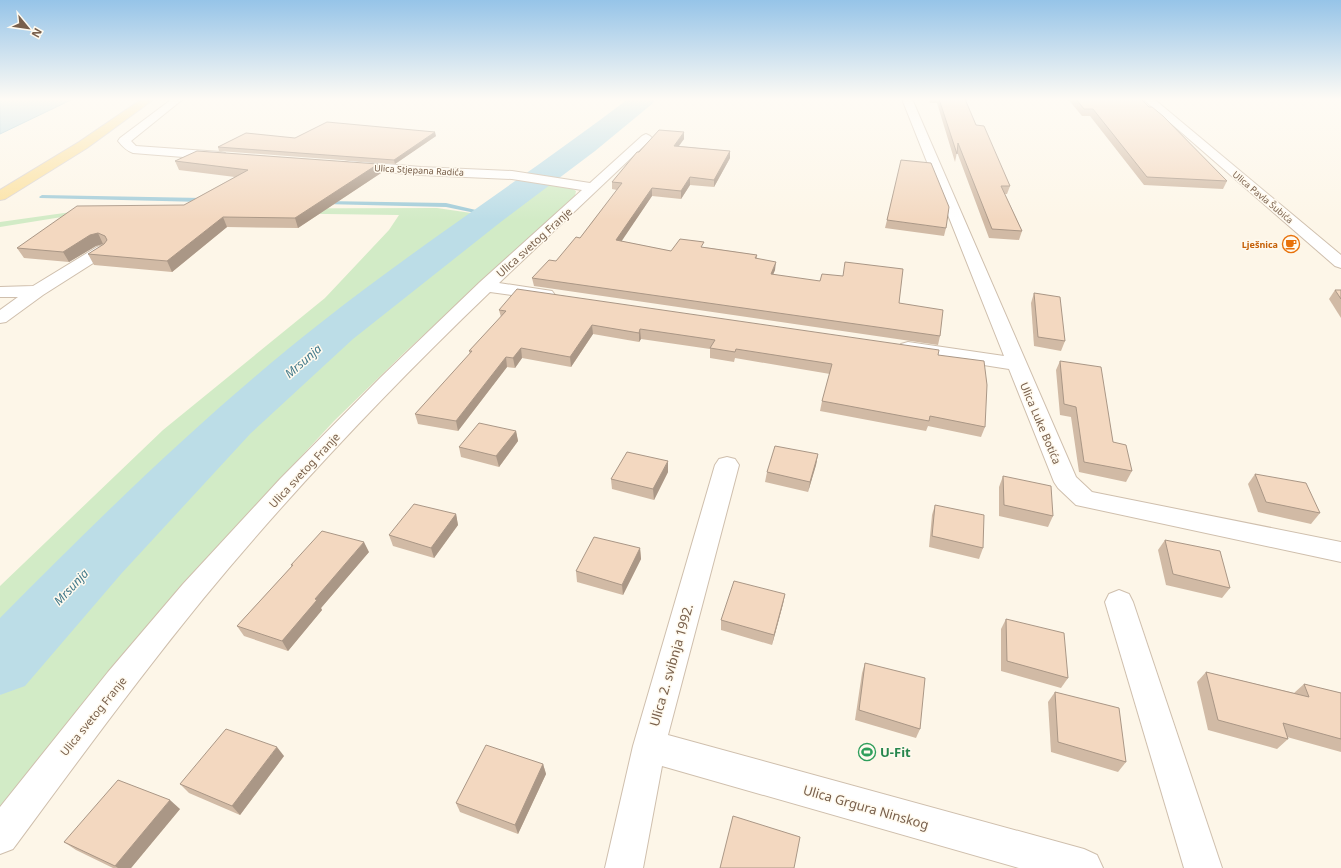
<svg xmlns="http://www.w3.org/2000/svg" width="1341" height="868" font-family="'Noto Sans',sans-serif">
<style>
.green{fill:#d2ebc6}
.water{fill:#bcdde7;stroke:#a2ccd9}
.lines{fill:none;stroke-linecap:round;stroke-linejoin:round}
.stream{fill:#a2ccd9;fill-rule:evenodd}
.river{fill:#bcdde7;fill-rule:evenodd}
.minor-casing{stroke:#cfbfad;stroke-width:2}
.major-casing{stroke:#dcd5d0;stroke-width:2}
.minor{fill:#fff;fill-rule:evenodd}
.major{fill:#fbe1a1;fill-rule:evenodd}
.wall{fill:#d1baa5}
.shaded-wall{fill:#aa9786}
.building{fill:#f3d8c0;stroke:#aa9786}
.labels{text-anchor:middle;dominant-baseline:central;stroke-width:3;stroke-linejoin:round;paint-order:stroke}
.far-street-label{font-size:9px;fill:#785f4b;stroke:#fffaef}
.far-food-label{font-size:9px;font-weight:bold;fill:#c56008;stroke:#fffaef;text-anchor:end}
.street-label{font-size:11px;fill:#785f4b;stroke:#fffaef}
.water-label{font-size:12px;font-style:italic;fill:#447a8b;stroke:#fffaef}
.near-street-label{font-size:13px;fill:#785f4b;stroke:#fffaef}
.near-leisure-label{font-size:13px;font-weight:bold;fill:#27864d;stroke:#fffaef;text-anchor:start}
</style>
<rect width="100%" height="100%" fill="#fdf6e8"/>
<!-- green -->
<g class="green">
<path d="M 543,184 L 571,188 L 576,191 L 575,196 L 405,352 L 334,421 L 268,492 L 0,814 L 0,695 L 238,436 L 310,371 L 350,337 Z"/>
<path d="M 437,208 L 478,214 L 422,255 L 270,373 L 162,471 L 0,640 L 0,586 L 163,430 L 325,298 L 389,230 L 399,215 L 251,213 L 68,216 L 0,227 L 0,222 L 64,213 L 111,209 Z"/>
</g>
<!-- water -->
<path class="water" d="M 0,99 L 73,99 L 0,134 Z"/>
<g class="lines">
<!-- stream -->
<g class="stream">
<path d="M 42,195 L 203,198 L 206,200 L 203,202 L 40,198 L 39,197 Z"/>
<path d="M 326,201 L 446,203 L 493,214 L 490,216 L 446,207 L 324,204 L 324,202 Z"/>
</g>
<!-- river -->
<path class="river" d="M 628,99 L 655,99 L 652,104 L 595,151 L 502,221 L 353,339 L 251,433 L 121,574 L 25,686 L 0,695 L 0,618 C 103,514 208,411 323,321 C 422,243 528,175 628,99 Z"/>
<!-- minor casing -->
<g class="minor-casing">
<g id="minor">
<path d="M 172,99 L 183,99 L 131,141 L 136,146 L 221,152 L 225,153 L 227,156 L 225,159 L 221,160 L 133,153 C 127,151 122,146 118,141 L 120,138 Z"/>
<path d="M 902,99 L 912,99 L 1076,477 L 1092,492 L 1341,542 L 1341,562 L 1076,505 L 1058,488 L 1054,482 L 1009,369 L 901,352 L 898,348 L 901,344 L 908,342 L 1004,356 Z"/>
<path d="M 1143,99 L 1154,99 L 1341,255 L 1341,268 L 1335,266 Z"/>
<path d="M 646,134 L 650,136 L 652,138 L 650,140 L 499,283 L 552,291 L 555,295 L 552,299 L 546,300 L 490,292 C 389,389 292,491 203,599 C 137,680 75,765 13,849 L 0,854 L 0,807 L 108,672 L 183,584 L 280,479 L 381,377 L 480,282 L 582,190 L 512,179 L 421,175 L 349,169 L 345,168 L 343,165 L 345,162 L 349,161 L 421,167 L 512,171 L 590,183 L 642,136 Z"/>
<path d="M 103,245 L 109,247 L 111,250 L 109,253 L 43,295 L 6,322 L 0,323 L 0,310 L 18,297 L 0,297 L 0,287 L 33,286 L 97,247 Z"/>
<path d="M 727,457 L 735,459 L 739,465 L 668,735 L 1084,849 L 1097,855 L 1103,868 L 1019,868 L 662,766 L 643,868 L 605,868 L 633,746 L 715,465 L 719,459 Z"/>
<path d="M 1119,590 L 1129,594 L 1133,602 L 1222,868 L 1184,868 L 1105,602 L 1109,594 Z"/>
</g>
</g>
<!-- major casing -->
<g class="major-casing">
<path id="major" d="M 142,99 L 154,99 L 87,148 L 5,199 L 0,200 L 0,190 L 79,142 Z"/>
</g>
<!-- minor -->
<use href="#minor" class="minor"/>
<!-- major -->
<use href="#major" class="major"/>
</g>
<!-- wall -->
<g class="wall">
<path d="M 929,99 L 965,99 L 976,125 L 1010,186 L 1007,194 L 1005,194 L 1022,231 L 1019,240 L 989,238 L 957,152 L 955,162 L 937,103 L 930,103 Z"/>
<path d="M 1068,99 L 1141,99 L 1227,181 L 1223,189 L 1144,185 L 1090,116 L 1082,116 Z"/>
<path d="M 436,136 L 395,164 L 219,151 L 218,147 L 295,138 Z"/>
<path d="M 684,139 L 678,146 L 730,151 L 730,158 L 714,187 L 690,185 L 681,199 L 652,196 L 621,241 L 671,251 L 703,247 L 757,255 L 757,259 L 775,270 L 773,274 L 899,303 L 940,336 L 938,345 L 534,286 L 532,278 L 556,261 L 580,238 L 617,190 L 612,189 L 612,182 L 639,152 Z"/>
<path d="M 175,161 L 378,164 L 381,173 L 298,228 L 227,227 L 172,272 L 94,265 L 88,254 L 104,244 L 103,244 L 96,246 L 69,262 L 24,258 L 17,248 L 184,205 L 235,177 L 179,170 Z"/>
<path d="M 887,220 L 946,228 L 944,236 L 885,228 Z"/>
<path d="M 1335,290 L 1341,290 L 1341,318 L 1329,299 Z"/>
<path d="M 1034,293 L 1065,341 L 1061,351 L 1034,346 L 1031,303 Z"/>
<path d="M 499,310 L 938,355 L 985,427 L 981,437 L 928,426 L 926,431 L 820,411 L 822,401 L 830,374 L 735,358 L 734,362 L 710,358 L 710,349 L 641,339 L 639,342 L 593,334 L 571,367 L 522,358 L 515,368 L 507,367 L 458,431 L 418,424 L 415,414 L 470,354 L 469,351 L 501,317 Z"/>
<path d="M 1060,361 L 1132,471 L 1126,482 L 1079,472 L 1071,417 L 1060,415 L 1056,370 Z"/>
<path d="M 516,431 L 518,441 L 499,467 L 461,457 L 459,447 Z"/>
<path d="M 818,454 L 816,465 L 808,492 L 765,482 L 767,472 Z"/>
<path d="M 668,472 L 654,500 L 612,489 L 611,479 Z"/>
<path d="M 1255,474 L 1320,513 L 1311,524 L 1258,512 L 1248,484 Z"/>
<path d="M 1003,476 L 1053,516 L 1048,527 L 999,516 L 999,487 Z"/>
<path d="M 935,505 L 983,548 L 979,559 L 929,547 L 932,515 Z"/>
<path d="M 456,514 L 458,525 L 434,558 L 393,546 L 389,535 Z"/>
<path d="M 1165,540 L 1230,588 L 1222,598 L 1166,585 L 1158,550 Z"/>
<path d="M 640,548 L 641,559 L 623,595 L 577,582 L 576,571 Z"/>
<path d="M 369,552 L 321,608 L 322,610 L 288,651 L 244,636 L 237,626 L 292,566 L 291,565 Z"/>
<path d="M 785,594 L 783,604 L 772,645 L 721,630 L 721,620 Z"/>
<path d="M 1006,619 L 1068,678 L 1061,688 L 1001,671 L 1001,629 Z"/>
<path d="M 865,663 L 920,729 L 916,738 L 855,720 L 862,673 Z"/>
<path d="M 1206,672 L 1294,693 L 1304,684 L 1341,693 L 1341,752 L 1287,737 L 1288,739 L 1277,749 L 1208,730 L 1197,682 Z"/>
<path d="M 1055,692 L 1126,762 L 1118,772 L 1051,752 L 1048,702 Z"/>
<path d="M 284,756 L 240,815 L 189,793 L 180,784 Z"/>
<path d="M 543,764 L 546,774 L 518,834 L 460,812 L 456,803 Z"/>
<path d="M 180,809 L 131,868 L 113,868 L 76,850 L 64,842 Z"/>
</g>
<!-- shaded-wall -->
<g class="shaded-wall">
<path d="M 435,132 L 436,136 L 395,164 L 394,160 Z"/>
<path d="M 684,132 L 684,139 L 674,153 L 674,146 Z"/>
<path d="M 730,151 L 730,158 L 714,187 L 714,180 Z"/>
<path d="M 378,164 L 381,173 L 298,228 L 295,218 Z"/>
<path d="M 690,177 L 690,185 L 681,199 L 681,191 Z"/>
<path d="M 652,188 L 652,196 L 617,248 L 616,240 Z"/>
<path d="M 223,217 L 227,227 L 172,272 L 167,261 Z"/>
<path d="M 98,233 L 103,244 L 96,246 L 69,262 L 63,252 L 90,235 Z"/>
<path d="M 776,262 L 775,270 L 770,282 L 771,274 Z"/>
<path d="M 592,325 L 593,334 L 571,367 L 570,357 Z"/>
<path d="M 640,329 L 641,339 L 639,342 L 639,333 Z"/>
<path d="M 521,348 L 522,358 L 515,368 L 513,358 Z"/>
<path d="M 506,357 L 507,367 L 458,431 L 456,421 Z"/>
<path d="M 516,431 L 518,441 L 499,467 L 496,456 Z"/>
<path d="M 818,454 L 816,465 L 808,492 L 810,482 Z"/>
<path d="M 668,461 L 668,472 L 654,500 L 653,489 Z"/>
<path d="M 456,514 L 458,525 L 434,558 L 431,548 Z"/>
<path d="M 364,542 L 369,552 L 321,608 L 322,610 L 288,651 L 282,641 L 315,599 Z"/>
<path d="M 640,548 L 641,559 L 623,595 L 622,585 Z"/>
<path d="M 785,594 L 783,604 L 772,645 L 774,635 Z"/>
<path d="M 277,747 L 284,756 L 240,815 L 232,806 Z"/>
<path d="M 543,764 L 546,774 L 518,834 L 515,825 Z"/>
<path d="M 170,800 L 180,809 L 131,868 L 118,868 L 115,866 Z"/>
</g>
<!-- building -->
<g class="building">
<path d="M 939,99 L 965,99 L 976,125 L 984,126 L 1010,186 L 1001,186 L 1022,231 L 992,229 L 958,143 L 957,154 Z"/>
<path d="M 1076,99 L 1141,99 L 1149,107 L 1152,107 L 1163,116 L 1227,181 L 1147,177 L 1093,109 L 1084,109 Z"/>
<path d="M 327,122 L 435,132 L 394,160 L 218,147 L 246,133 L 295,138 Z"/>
<path d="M 659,130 L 684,132 L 674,146 L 730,151 L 714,180 L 690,177 L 681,191 L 652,188 L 616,240 L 671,251 L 680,239 L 704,242 L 701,247 L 757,255 L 755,258 L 776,262 L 771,274 L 820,281 L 822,274 L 843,276 L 845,262 L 903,269 L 899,303 L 943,310 L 940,336 L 532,278 L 549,260 L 556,261 L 576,237 L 580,238 L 622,183 L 612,182 L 637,152 L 639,152 Z"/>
<path d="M 197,151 L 378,164 L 295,218 L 223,217 L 167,261 L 88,254 L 104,244 L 107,240 L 105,236 L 98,233 L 90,235 L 63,252 L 17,248 L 77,206 L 184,205 L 248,170 L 175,161 Z"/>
<path d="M 901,160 L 931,163 L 949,207 L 946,228 L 887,220 Z"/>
<path d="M 517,289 L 939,350 L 938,355 L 984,361 L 987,385 L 985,427 L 930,416 L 929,421 L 822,401 L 832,364 L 736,349 L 735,352 L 710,348 L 715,340 L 640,329 L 639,333 L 592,325 L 570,357 L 521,348 L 513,358 L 506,357 L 456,421 L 415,414 L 472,351 L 469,351 L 506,311 L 499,310 Z"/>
<path d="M 1335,290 L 1341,290 L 1341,299 Z"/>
<path d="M 1034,293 L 1060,297 L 1065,341 L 1038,337 Z"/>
<path d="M 1060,361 L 1101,367 L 1113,442 L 1126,445 L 1132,471 L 1084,462 L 1076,407 L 1064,404 Z"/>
<path d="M 479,423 L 516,431 L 496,456 L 459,447 Z"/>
<path d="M 775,446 L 818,454 L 810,482 L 767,472 Z"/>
<path d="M 627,452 L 668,461 L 653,489 L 611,479 Z"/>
<path d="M 1255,474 L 1306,483 L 1320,513 L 1266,502 Z"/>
<path d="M 1003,476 L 1051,486 L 1053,516 L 1004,505 Z"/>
<path d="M 414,504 L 456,514 L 431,548 L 389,535 Z"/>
<path d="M 935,505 L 984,515 L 983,548 L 932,536 Z"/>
<path d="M 322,531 L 364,542 L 315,599 L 317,600 L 282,641 L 237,626 L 293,565 L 291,565 Z"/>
<path d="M 594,537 L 640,548 L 622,585 L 576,571 Z"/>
<path d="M 1165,540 L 1220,551 L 1230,588 L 1173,574 Z"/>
<path d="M 734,581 L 785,594 L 774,635 L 721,620 Z"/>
<path d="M 1006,619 L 1064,633 L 1068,678 L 1007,661 Z"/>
<path d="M 865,663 L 925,678 L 920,729 L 859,710 Z"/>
<path d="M 1206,672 L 1309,697 L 1304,684 L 1341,693 L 1341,739 L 1283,723 L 1288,739 L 1218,720 Z"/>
<path d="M 1055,692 L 1119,708 L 1126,762 L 1058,742 Z"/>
<path d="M 226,729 L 277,747 L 232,806 L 180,784 Z"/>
<path d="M 486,745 L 543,764 L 515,825 L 456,803 Z"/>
<path d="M 118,780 L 170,800 L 115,866 L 64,842 Z"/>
<path d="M 733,816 L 800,837 L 794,868 L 720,868 Z"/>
</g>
<!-- sky -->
<linearGradient id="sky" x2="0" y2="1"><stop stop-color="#96c4e8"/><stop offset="0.45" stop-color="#fefbf5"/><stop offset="1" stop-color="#fefbf5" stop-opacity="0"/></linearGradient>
<rect width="1341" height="220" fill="url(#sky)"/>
<!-- icons -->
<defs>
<g id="cafe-ring" transform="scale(0.9)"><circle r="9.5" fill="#fffaef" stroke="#e8710a" stroke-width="1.5"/><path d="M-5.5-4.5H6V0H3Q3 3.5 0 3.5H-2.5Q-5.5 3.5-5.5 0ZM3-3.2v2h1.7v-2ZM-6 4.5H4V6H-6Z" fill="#e8710a"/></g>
<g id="stadium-ring" transform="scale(0.9)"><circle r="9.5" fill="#fffaef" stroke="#2e9e5b" stroke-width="1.5"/><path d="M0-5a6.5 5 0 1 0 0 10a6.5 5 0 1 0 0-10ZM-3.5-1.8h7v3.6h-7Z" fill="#2e9e5b"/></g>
</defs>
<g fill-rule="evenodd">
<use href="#cafe-ring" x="1291" y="244"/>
<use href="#stadium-ring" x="867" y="752"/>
</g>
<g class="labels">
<!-- far-street labels -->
<g class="far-street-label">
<text transform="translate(419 170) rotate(3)">Ulica Stjepana Radića</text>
<text transform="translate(1263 197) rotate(40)">Ulica Pavla Šubića</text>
</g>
<!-- far-food labels -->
<g class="far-food-label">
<text x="1278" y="244">Lješnica</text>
</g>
<!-- street labels -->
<g class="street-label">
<text transform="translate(534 242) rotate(-42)">Ulica svetog Franje</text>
<text transform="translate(1041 423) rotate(67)">Ulica Luke Botića</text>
<text transform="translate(304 470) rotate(-47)">Ulica svetog Franje</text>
<text transform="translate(93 716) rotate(-51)">Ulica svetog Franje</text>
</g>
<!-- water labels -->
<g class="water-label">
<text transform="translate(303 361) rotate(-41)">Mrsunja</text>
<text transform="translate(71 587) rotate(-47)">Mrsunja</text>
</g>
<!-- near-street labels -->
<g class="near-street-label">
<text transform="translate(671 665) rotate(-74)">Ulica 2. svibnja 1992.</text>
<text transform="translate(866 807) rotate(16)">Ulica Grgura Ninskog</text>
</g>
<!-- near-leisure labels -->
<g class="near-leisure-label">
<text x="880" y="752">U-Fit</text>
</g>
</g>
<!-- north arrow -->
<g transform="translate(28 28) rotate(119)" stroke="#fffaef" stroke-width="3" paint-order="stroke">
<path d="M0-3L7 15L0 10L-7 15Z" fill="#785f4b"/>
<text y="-6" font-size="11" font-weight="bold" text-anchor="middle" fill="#785f4b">N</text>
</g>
</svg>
